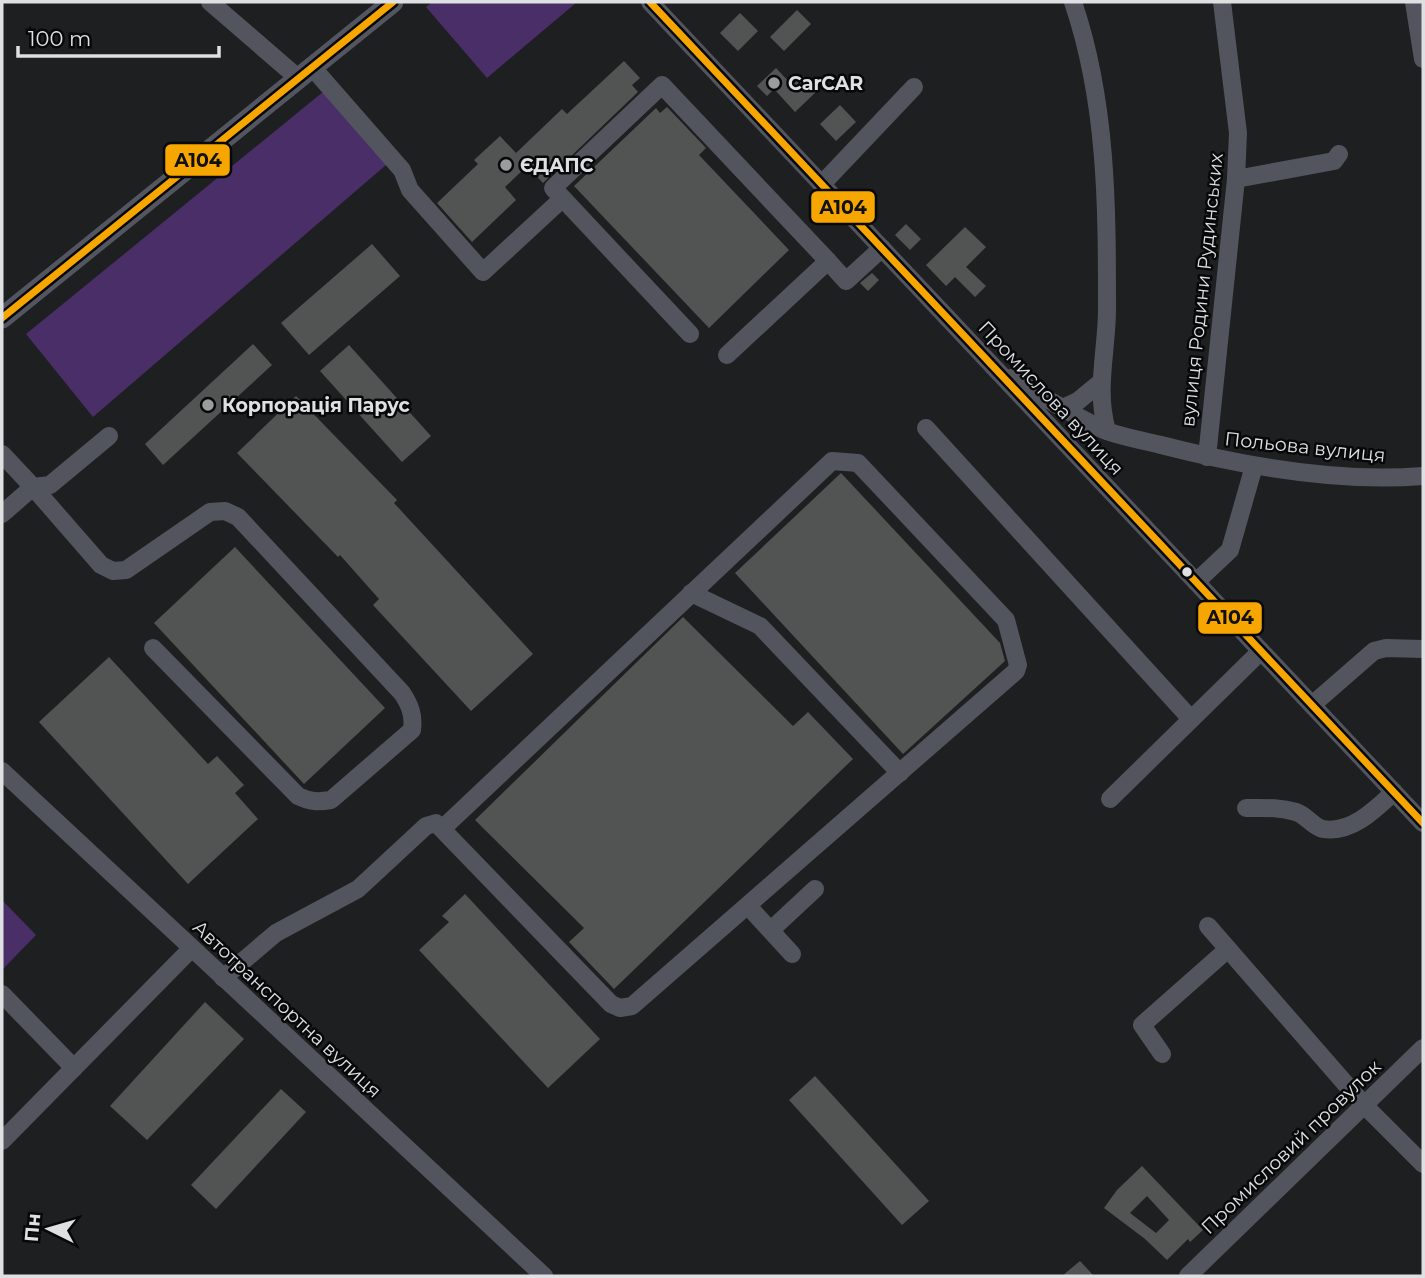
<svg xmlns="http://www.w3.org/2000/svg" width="1425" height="1278" font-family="Montserrat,sans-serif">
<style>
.green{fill:#492e67}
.building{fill:#525454;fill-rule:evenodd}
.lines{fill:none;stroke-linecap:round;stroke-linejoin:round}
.minor{stroke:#53555e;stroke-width:18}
.major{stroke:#535660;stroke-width:21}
.bus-1-casing{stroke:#070809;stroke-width:12}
.bus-1{stroke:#f7a600;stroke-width:7}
.poi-dot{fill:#9a9c9d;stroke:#070809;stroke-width:2.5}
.bus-dot{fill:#dee0e1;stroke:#070809;stroke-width:2.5}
.labels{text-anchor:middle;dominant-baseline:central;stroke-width:5;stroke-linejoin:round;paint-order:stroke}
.poi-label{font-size:19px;font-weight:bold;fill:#dee0e1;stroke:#070809;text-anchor:start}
.street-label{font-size:19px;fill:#dee0e1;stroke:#070809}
.line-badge{stroke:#070809;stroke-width:2.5}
.pale-badge-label{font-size:19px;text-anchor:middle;font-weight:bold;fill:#111}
</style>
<rect width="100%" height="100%" fill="#1d1f20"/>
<!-- green -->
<g class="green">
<path d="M 432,2 L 577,2 L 487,78 L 426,7 Z"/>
<path d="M 329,87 L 393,159 L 93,417 L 26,334 Z"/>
<path d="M 2,900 L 36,935 L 2,970 Z"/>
</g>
<!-- building -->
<g class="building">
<path d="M 797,10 L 811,24 L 784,51 L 770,37 Z"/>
<path d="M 740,13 L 758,31 L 738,51 L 720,33 Z"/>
<path d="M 624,61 L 640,78 L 632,85 L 638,92 L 543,183 L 527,166 L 505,187 L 516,200 L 472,242 L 437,203 L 478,164 L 474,160 L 500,136 L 516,153 L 562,109 L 567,114 Z"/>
<path d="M 776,68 L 792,85 L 803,76 L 817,91 L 795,112 L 774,89 L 767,96 L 757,86 Z"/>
<path d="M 840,105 L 856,122 L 836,141 L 820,124 Z"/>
<path d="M 667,107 L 706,148 L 699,155 L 789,250 L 709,328 L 574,186 L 656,108 L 660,113 Z"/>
<path d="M 906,224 L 921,239 L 910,250 L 895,235 Z"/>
<path d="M 965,227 L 986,247 L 966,267 L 986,286 L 975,297 L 955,277 L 946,286 L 926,265 Z"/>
<path d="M 372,244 L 400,276 L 309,355 L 281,323 Z"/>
<path d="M 872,273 L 879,280 L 868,291 L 860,283 Z"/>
<path d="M 253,344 L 272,365 L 163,465 L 145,444 Z"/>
<path d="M 349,345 L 431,436 L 402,462 L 320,371 Z"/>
<path d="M 296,396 L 397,500 L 394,503 L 533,654 L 471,711 L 373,605 L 379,599 L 340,555 L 338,557 L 237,453 Z"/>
<path d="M 841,473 L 1000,643 L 1005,661 L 903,754 L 735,573 Z"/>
<path d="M 235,547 L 385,708 L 304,784 L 154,623 Z"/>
<path d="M 683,617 L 793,726 L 808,712 L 853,759 L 614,989 L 569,942 L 584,928 L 475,820 Z"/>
<path d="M 109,657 L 208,764 L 217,756 L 244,785 L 235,793 L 258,819 L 188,884 L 39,722 Z"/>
<path d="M 465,894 L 600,1039 L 548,1088 L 419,950 L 449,922 L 442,916 Z"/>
<path d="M 205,1002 L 244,1039 L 147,1140 L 110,1106 Z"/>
<path d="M 815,1076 L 929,1201 L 902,1225 L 789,1100 Z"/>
<path d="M 281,1089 L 306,1112 L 216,1209 L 191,1185 Z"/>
<path d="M 1142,1166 L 1203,1230 L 1190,1242 L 1188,1239 L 1167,1260 L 1145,1239 L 1104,1208 L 1117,1190 ZM 1147,1196 L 1169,1220 L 1156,1233 L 1130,1213 Z"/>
<path d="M 1080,1261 L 1094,1276 L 1062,1276 Z"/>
</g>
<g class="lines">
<!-- minor -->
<g class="minor">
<path d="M 210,2 L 298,78"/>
<path d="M 650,2 L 1423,823"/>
<path d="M 1073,2 C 1107,102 1107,205 1107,309 C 1107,350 1095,390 1107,431"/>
<path d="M 1414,2 L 1423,59"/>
<path d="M 312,67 L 402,170 L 410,190 L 483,272 L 562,199"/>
<path d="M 1236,179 L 1334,161 L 1339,154"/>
<path d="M 822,184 L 914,87"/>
<path d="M 690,334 L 553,188 L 662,85 L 828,261"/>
<path d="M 727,355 L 828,261 L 846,281 L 882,248"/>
<path d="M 1011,378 C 1042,396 1072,415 1104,430 C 1121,437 1142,440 1161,445 C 1243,466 1338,483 1423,476"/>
<path d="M 1063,408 L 1078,401 L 1101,382"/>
<path d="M 926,428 L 1191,719"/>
<path d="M 2,454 L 33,487 L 50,485 L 109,436"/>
<path d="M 1207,457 L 1236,179 L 1238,133 L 1222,2"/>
<path d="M 2,514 L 33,487 L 101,565 L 113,571 L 126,570 L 210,512 L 225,511 L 238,517 L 402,693 C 410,705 414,715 412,730 L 331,800 C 318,802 310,802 298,796 L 153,648"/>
<path d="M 1196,582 L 1230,550 L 1254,466"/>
<path d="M 691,593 L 760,626 L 900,773"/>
<path d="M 1312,705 L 1374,651 L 1386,648 L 1423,649"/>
<path d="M 2,771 L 544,1276"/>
<path d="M 1110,799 L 1261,651"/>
<path d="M 1246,808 C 1263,808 1279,807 1296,812 C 1306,815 1313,827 1323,829 C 1351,834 1376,809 1394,792"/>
<path d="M 748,906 L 792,954"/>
<path d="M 1208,926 L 1364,1105 L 1423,1164"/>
<path d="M 771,930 L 815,889"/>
<path d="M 223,978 L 276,933 L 358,889 L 426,826 L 436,823 L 611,1004 L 620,1008 L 632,1006 L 1016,671 L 1018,665 L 1006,620 L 858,463 L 832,461 L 443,828"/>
<path d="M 2,994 L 74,1068"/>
<path d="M 1162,1054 L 1142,1025 L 1228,949"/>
<path d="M 2,1141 L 191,949"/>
<path d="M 1188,1276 L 1423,1048"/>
</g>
<!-- major -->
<path class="major" d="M 2,318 L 393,2"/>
<!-- bus-1 casing -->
<g class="bus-1-casing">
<g id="bus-1">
<path d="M 650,2 L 1423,823"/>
<path d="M 2,318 L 393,2"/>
</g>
</g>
<!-- bus-1 -->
<use href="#bus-1" class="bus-1"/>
</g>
<!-- markers -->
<g class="poi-dot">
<circle cx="774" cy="83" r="7"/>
<circle cx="506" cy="165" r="7"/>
<circle cx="208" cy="405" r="7"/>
</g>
<circle class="bus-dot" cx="1187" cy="572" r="6"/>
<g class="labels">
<!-- poi labels -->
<g class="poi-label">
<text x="788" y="83">CarCAR</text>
<text x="520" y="165">ЄДАПС</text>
<text x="222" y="405">Корпорація Парус</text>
</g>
<!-- street labels -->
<g class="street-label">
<text transform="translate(1202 290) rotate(-84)">вулиця Родини Рудинських</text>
<text transform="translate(1051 398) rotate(47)">Промислова вулиця</text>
<text transform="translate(1305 447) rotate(6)">Польова вулиця</text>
<text transform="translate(287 1009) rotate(43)">Автотранспортна вулиця</text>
<text transform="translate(1291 1147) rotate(-44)">Промисловий провулок</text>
</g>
</g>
<g class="line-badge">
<rect x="164" y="143" width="67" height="34" rx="7" fill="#f7a600"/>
<rect x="810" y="190" width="66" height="34" rx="7" fill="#f7a600"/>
<rect x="1197" y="601" width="66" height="34" rx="7" fill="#f7a600"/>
</g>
<g class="pale-badge-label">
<text x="198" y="167">А104</text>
<text x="843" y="214">А104</text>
<text x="1230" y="624">А104</text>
</g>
<!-- border -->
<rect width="1425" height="1278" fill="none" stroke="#dee0e1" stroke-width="7"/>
<!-- north arrow -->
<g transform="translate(49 1229) rotate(275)" stroke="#070809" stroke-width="5" paint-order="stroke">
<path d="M0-5L12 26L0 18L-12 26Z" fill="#dee0e1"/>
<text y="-10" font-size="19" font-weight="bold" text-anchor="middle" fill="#dee0e1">Пн</text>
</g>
<!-- scale -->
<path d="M18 46v10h201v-10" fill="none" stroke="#dee0e1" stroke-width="3.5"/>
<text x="28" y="46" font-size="21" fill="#dee0e1" stroke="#070809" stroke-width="5" paint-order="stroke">100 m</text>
</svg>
